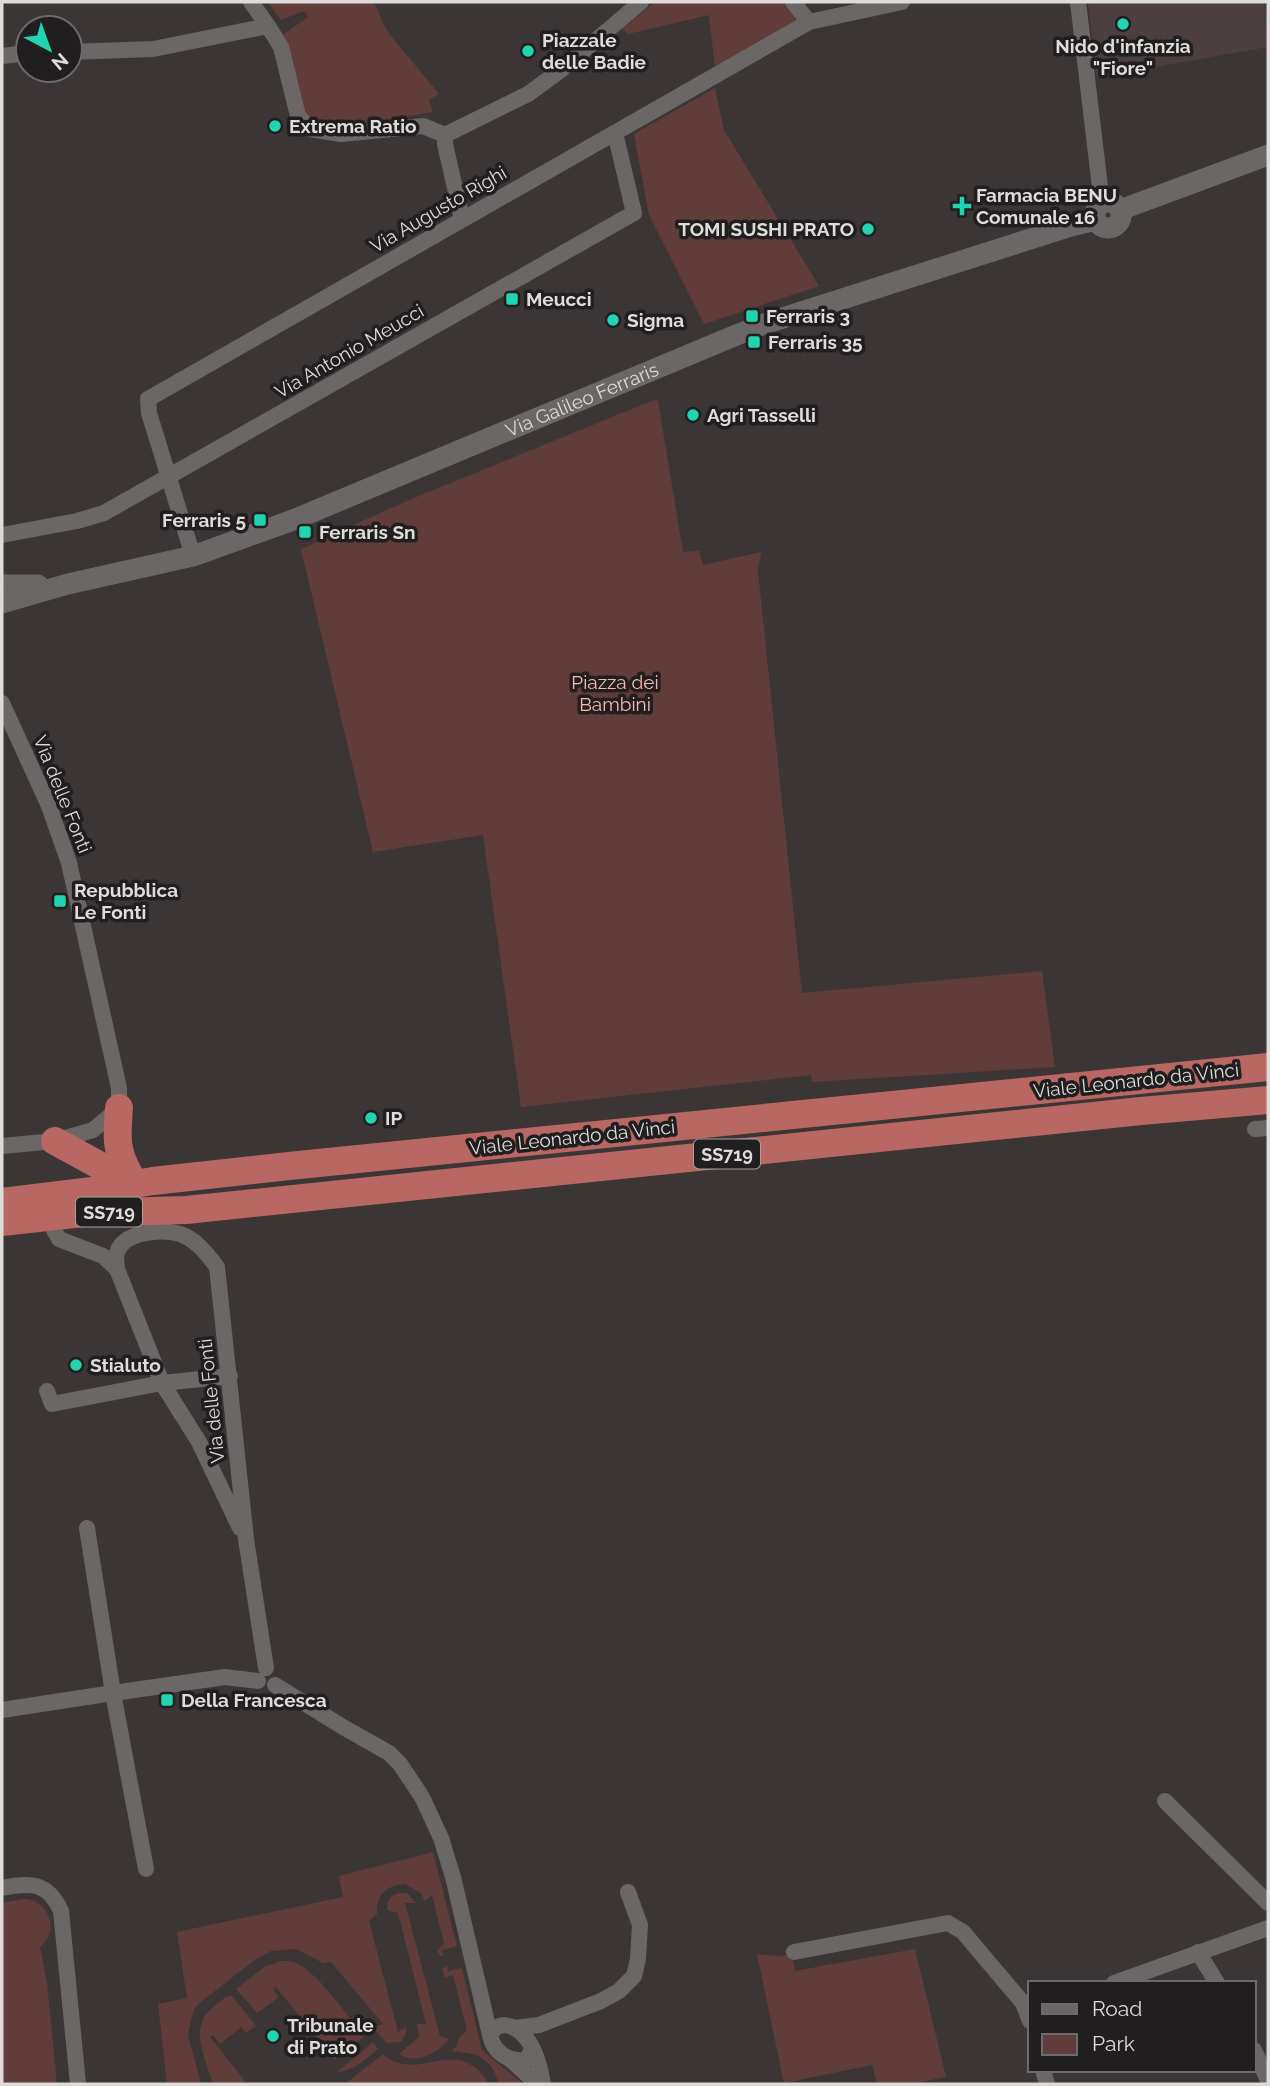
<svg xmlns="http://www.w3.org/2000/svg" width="1270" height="2086" font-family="Raleway,sans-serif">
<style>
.built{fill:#4b403f}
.green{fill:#603d3b}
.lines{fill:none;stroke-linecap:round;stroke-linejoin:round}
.street{stroke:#6c6767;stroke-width:16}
.secondary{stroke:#6c6767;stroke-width:21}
.highway{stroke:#b86763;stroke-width:28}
.poi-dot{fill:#21d5b0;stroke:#201e1e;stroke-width:2.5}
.labels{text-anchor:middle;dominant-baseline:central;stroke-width:7;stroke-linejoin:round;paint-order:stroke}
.shield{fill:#201e1e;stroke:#a5a2a2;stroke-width:2}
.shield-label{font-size:18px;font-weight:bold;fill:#dedbdb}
.poi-label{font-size:19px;font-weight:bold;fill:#dedbdb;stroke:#201e1e;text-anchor:start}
.street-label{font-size:19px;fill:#dedbdb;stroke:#201e1e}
.park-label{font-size:19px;fill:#f9b6b1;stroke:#201e1e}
</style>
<rect width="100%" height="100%" fill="#3b3635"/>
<!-- built -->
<path class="built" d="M 1098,2 L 1264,2 L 1268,47 L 1097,77 L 1088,4 Z"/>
<!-- green -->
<g class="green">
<path d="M 268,2 L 374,2 L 387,31 L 439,94 L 429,100 L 433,112 C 394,118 353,128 313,124 L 301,109 L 293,63 L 283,35 L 308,17 L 304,11 L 281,20 Z"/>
<path d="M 655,2 L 786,2 L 799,18 L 715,68 L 709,15 L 628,34 L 622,29 Z"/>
<path d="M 715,88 L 724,130 L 819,286 L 704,324 L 649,215 L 634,134 Z"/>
<path d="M 654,400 L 658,401 L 683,552 L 699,551 L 703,565 L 761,552 L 758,572 L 802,993 L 1042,971 L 1055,1067 L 812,1082 L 811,1075 L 521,1107 L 483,835 L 373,852 L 301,549 L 409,500 Z"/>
<path d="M 433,1852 L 457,1946 L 442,1950 L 443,1956 L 440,1956 L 437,1951 L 444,1943 L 432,1895 L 425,1901 L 421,1893 L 405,1884 C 387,1885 375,1895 377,1914 L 369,1921 L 398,2032 L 406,2027 L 406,2034 L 401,2042 L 387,2043 L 372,2027 L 383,2024 L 331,1962 L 323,1963 L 296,1949 L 271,1951 L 256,1959 L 202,2001 L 195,2008 L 192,2016 L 188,2035 L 201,2084 L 167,2084 L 158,2004 L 187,1998 L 177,1932 L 343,1897 L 339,1876 Z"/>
<path d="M 399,1893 L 407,1893 L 416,1903 L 405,1903 L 440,2036 L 449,2039 C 439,2053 414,2065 399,2054 L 419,2037 L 417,2024 L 426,2024 L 398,1913 L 387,1910 C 387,1900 390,1896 399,1893 Z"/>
<path d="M 23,1899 C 42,1898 57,1920 48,1937 C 46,1941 43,1944 40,1947 L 47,1983 L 57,2084 L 2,2084 L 2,1903 Z"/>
<path d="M 915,1949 L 946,2077 L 911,2084 L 877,2084 L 872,2065 L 784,2083 L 757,1954 L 775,1956 L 792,1955 L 795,1971 Z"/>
<path d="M 280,1961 C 286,1961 291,1961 296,1963 C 318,1972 348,2017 364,2036 L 335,2060 L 276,1987 L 273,1990 L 279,1997 L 257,2013 L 236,1989 L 263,1968 Z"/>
<path d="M 447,1966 L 448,1971 L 462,1968 L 482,2050 L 523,2084 L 499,2084 C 490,2056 479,2054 452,2051 L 456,2046 L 459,2038 L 467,2030 L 453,1975 L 445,1978 L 442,1969 Z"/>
<path d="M 231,1995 L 256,2026 L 246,2033 L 241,2027 L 220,2044 L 213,2035 L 210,2037 L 245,2081 L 241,2084 L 213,2084 C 206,2060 188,2027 212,2008 C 218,2003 223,1998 231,1995 Z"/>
<path d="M 373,2042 L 378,2049 C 365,2060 355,2070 337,2072 Z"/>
<path d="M 383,2054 C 418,2086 457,2031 489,2084 L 345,2084 Z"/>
</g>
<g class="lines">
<!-- street -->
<g class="street">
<path d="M 251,2 L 268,26"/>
<path d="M 793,2 L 809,22"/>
<path d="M 1078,2 L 1100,187 L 1107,202"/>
<path d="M 70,52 L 153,49 L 268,26 L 281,47 L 298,116 L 310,129 L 341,134 L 423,126 L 445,135"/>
<path d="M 2,56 L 28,53"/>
<path d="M 445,135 L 528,94 L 561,70 L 641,2"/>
<path d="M 445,135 L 445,144 L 462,219"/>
<path d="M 2,535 L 77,521 L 104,513 L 634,213 L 615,133"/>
<path d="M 193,556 L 149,413 L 148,399 L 809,22 L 902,2"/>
<path d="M 2,703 L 49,806 L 69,863 L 119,1088 L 119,1108 L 93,1130 L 55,1141 L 2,1146"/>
<path d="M 1255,1129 L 1268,1128"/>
<path d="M 54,1230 L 59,1239 L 103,1256 L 117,1269 L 162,1383 L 199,1442 L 240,1528"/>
<path d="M 117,1269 C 117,1264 115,1258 117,1253 C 123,1231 162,1229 180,1234 C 196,1239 208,1255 217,1267 L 246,1539 L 266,1668"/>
<path d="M 47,1391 L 52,1404 L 162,1383 L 230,1376"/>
<path d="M 87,1528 L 113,1693 L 146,1869"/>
<path d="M 275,1685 L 343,1727 L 389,1753 L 400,1764 L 422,1797 L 441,1838 L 453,1877 L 490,2035"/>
<path d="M 2,1710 L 113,1693 L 225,1677 L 258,1681"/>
<path d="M 1165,1801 L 1268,1903"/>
<path d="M 2,1888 C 30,1882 48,1882 61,1911 L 78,2084"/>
<path d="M 794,1952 L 948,1923 L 963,1932 L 1023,2003 L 1030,2021"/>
<path d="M 1198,1952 L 1217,1983"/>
<path d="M 1114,1983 L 1268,1928"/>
<path d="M 515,2028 L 539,2025 L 601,2001 L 619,1991 L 634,1976 L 638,1959 L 640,1925 L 628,1892"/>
<path d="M 532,2049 L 527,2059 C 510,2064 493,2052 490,2035 C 500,2016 520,2028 529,2042 C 536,2052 541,2072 543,2084"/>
<path d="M 1254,2050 L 1268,2080"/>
<path d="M 511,2060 L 537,2084"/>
<path d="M 1043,2070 L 1047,2084"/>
</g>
<!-- secondary -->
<g class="secondary">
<circle cx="1108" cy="215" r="13"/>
<path d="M 1120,210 L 1268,155"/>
<path d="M 2,585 L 38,585"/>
<path id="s1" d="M 2,603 L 68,584 L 193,556 L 293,520 L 734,336 L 764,324 L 1071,226 L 1096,220"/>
</g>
<!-- highway -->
<g class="highway">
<path d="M 119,1108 C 117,1135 115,1150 129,1174"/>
<path d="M 55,1141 L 117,1175"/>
<path d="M 2,1202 L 92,1191 L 153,1181 L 289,1166 L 1268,1067"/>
<path d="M 2,1222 L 83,1213 L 186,1210 L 1141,1111 L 1268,1100"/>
</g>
</g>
<!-- markers -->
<g class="poi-dot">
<circle cx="1123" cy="24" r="7"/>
<circle cx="528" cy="51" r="7"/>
<circle cx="275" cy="126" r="7"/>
<path d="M958.5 195.5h7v7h7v7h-7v7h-7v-7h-7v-7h7z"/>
<circle cx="868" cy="229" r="7"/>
<rect x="505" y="292" width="14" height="14" rx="3.5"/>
<rect x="745" y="309" width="14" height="14" rx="3.5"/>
<circle cx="613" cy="320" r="7"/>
<rect x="747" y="335" width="14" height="14" rx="3.5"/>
<circle cx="693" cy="415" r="7"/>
<rect x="253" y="513" width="14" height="14" rx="3.5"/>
<rect x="298" y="525" width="14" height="14" rx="3.5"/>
<rect x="53" y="894" width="14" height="14" rx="3.5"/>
<circle cx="371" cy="1118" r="7"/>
<circle cx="76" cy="1365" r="7"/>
<rect x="160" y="1693" width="14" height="14" rx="3.5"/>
<circle cx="273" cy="2036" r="7"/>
</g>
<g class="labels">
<!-- shield labels -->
<g class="shield">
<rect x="694" y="1139.5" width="66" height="29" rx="5"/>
<rect x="76" y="1197.5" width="66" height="29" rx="5"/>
</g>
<g class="shield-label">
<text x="727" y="1154">SS719</text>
<text x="109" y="1212">SS719</text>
</g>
<!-- poi labels -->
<g class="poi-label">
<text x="542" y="40">Piazzale<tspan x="542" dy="22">delle Badie</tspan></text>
<text x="1123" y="46" text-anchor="middle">Nido d'infanzia<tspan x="1123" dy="22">"Fiore"</tspan></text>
<text x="289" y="126">Extrema Ratio</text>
<text x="976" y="195">Farmacia BENU<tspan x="976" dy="22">Comunale 16</tspan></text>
<text x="854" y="229" text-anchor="end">TOMI SUSHI PRATO</text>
<text x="526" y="299">Meucci</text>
<text x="766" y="316">Ferraris 3</text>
<text x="627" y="320">Sigma</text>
<text x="768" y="342">Ferraris 35</text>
<text x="707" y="415">Agri Tasselli</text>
<text x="246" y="520" text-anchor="end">Ferraris 5</text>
<text x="319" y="532">Ferraris Sn</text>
<text x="74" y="890">Repubblica<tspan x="74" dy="22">Le Fonti</tspan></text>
<text x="385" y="1118">IP</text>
<text x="90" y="1365">Stialuto</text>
<text x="181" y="1700">Della Francesca</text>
<text x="287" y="2025">Tribunale<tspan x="287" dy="22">di Prato</tspan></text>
</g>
<!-- street labels -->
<g class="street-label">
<text transform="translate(438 209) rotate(-30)">Via Augusto Righi</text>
<text transform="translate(349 351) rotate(-30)">Via Antonio Meucci</text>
<text stroke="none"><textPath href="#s1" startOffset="616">Via Galileo Ferraris</textPath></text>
<text transform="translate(63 794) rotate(68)">Via delle Fonti</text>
<text transform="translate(1136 1080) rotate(-6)">Viale Leonardo da Vinci</text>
<text transform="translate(572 1137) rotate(-6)">Viale Leonardo da Vinci</text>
<text transform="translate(211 1401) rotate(-96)">Via delle Fonti</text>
</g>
<!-- park labels -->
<g class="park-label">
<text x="615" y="682">Piazza dei<tspan x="615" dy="22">Bambini</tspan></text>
</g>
</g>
<!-- border -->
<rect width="1270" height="2086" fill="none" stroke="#dedbdb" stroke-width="7"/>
<!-- legend -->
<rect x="1028" y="1981" width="228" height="91" fill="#201e1e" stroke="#6c6a6a" stroke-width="2"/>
<rect x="1042" y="2004" width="35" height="10" fill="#6c6767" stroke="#6c6a6a" stroke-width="2"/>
<text x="1092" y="2016" font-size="21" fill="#dedbdb">Road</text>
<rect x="1042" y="2034" width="35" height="21" fill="#603d3b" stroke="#6c6a6a" stroke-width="2"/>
<text x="1092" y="2051" font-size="21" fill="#dedbdb">Park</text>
<!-- north arrow -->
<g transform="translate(49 49) rotate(139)"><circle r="33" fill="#201e1e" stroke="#6c6a6a" stroke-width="2"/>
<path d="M0-5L12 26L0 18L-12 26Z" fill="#21d5b0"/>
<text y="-10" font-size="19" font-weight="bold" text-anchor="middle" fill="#dedbdb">N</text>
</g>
</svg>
